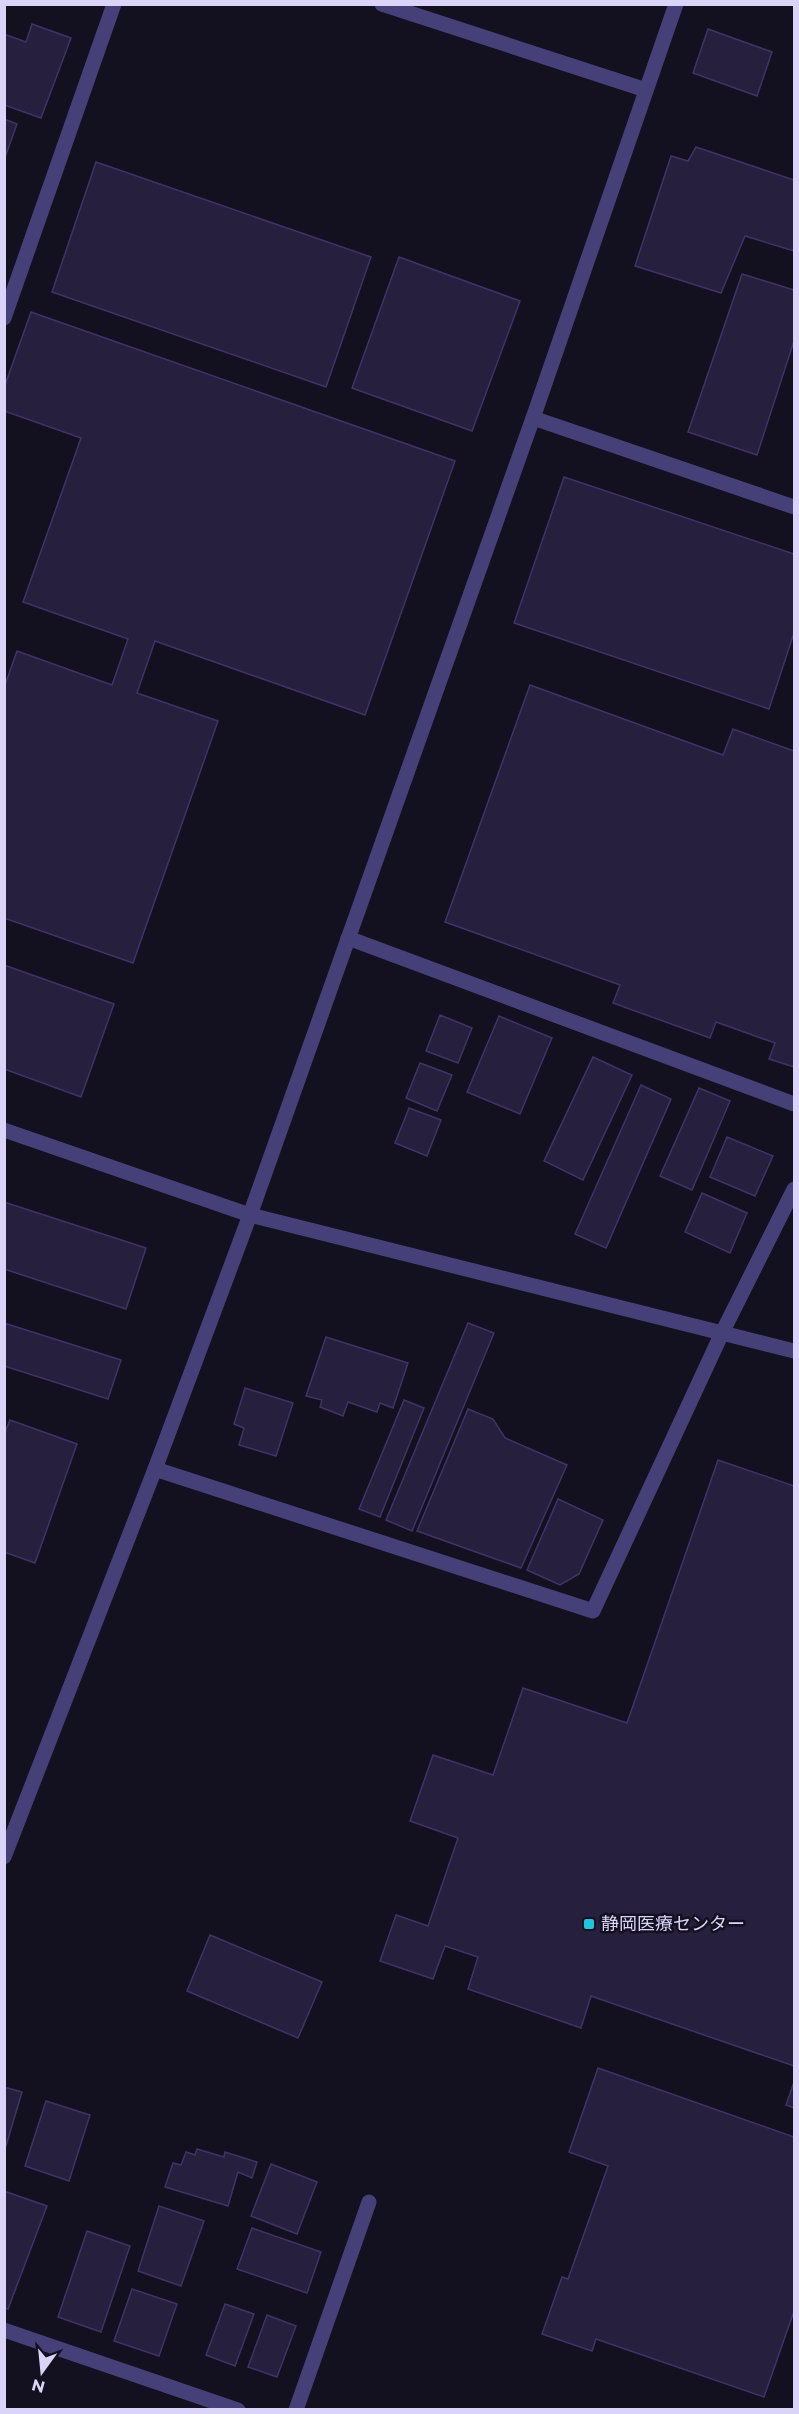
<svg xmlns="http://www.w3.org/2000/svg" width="799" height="2414" font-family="Montserrat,'Noto Sans JP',sans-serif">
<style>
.building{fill:#261f3e;stroke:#3f3467;stroke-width:1.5}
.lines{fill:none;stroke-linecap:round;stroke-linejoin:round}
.minor{stroke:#454178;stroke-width:15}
.tertiary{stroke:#454178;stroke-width:15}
.poi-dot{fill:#1ec4db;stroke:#131020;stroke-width:2}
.labels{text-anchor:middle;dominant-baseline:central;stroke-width:5;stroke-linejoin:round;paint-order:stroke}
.poi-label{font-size:18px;fill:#dad4f9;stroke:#131020;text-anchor:start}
</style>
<rect width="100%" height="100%" fill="#131020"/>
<!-- building -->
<g class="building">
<path d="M 32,24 L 71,38 L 41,118 L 4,105 L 4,34 L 26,42 Z"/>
<path d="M 708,29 L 772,52 L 757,96 L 693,73 Z"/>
<path d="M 4,119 L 17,124 L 4,160 Z"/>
<path d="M 696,147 L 794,180 L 794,251 L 745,236 L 721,293 L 635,266 L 671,156 L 688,161 Z"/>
<path d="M 96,162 L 371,257 L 326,387 L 52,292 Z"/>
<path d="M 399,257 L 520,301 L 472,431 L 352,388 Z"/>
<path d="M 742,274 L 794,290 L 794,341 L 757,455 L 688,432 Z"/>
<path d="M 31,312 L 455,461 L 365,715 L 155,641 L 137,693 L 218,721 L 133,963 L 4,918 L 4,688 L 17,651 L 112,685 L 128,639 L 23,602 L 81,438 L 4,411 L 4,388 Z"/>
<path d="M 564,477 L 794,554 L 794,633 L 769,709 L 514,623 Z"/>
<path d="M 530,685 L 723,755 L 733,729 L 794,751 L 794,1067 L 769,1059 L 775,1043 L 716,1022 L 710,1038 L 613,1003 L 620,985 L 445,922 Z"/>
<path d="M 4,965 L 114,1004 L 81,1097 L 4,1069 Z"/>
<path d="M 440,1015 L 472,1028 L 458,1063 L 426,1051 Z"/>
<path d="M 499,1016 L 552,1038 L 520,1114 L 467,1092 Z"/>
<path d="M 593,1057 L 632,1075 L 583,1180 L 544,1161 Z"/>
<path d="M 420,1063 L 452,1075 L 437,1111 L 406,1098 Z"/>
<path d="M 641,1085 L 671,1099 L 606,1248 L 575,1234 Z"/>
<path d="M 699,1088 L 730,1101 L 692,1190 L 660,1176 Z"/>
<path d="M 409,1108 L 441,1120 L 427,1156 L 395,1143 Z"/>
<path d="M 727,1137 L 773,1156 L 755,1196 L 710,1177 Z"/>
<path d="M 702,1193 L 747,1213 L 730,1253 L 685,1232 Z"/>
<path d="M 4,1202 L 146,1248 L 126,1309 L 4,1269 Z"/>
<path d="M 4,1323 L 121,1360 L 108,1399 L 4,1366 Z"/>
<path d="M 468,1323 L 494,1333 L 412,1531 L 386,1520 Z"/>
<path d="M 326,1337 L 408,1363 L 393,1408 L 380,1403 L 377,1412 L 348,1402 L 343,1416 L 320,1407 L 322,1400 L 306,1396 Z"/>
<path d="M 245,1388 L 293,1403 L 276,1456 L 239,1445 L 244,1428 L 234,1424 Z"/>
<path d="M 404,1400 L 424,1408 L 380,1517 L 359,1509 Z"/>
<path d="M 468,1409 L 493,1419 L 505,1438 L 567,1465 L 521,1568 L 417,1531 Z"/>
<path d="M 10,1420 L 77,1444 L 35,1563 L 4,1552 L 4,1435 Z"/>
<path d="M 718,1460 L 794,1486 L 794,2066 L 591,1996 L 581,2028 L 468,1989 L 478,1957 L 445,1946 L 433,1979 L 380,1961 L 396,1915 L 428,1926 L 458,1838 L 410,1821 L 433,1755 L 493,1775 L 523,1688 L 627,1723 Z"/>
<path d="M 558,1499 L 603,1520 L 579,1574 L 560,1585 L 527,1570 Z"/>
<path d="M 210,1935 L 322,1982 L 298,2038 L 187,1991 Z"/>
<path d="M 598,2068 L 794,2137 L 794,2311 L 764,2397 L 596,2339 L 592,2351 L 542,2334 L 562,2277 L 568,2279 L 608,2166 L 569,2152 Z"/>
<path d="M 794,2082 L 794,2108 L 786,2105 Z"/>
<path d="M 4,2087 L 22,2092 L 6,2146 L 4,2145 Z"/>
<path d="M 46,2101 L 90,2115 L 69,2181 L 25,2166 Z"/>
<path d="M 197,2149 L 224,2157 L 225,2152 L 257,2162 L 252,2178 L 238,2172 L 228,2206 L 165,2187 L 173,2163 L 181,2165 L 186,2152 L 195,2155 Z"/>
<path d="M 271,2164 L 317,2182 L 297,2234 L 251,2216 Z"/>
<path d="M 4,2191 L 47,2206 L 8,2309 L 4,2308 Z"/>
<path d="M 159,2206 L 204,2221 L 181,2286 L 138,2271 Z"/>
<path d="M 252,2228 L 321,2252 L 307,2293 L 237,2269 Z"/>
<path d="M 87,2231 L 130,2246 L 101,2332 L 58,2317 Z"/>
<path d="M 132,2289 L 177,2304 L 159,2356 L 114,2341 Z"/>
<path d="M 225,2304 L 254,2314 L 235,2366 L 206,2355 Z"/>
<path d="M 267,2315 L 296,2326 L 277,2377 L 248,2367 Z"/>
</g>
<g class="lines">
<!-- minor -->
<g class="minor">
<path d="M 382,4 L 646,90"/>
<path d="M 4,318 L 114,4"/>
<path d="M 348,938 L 794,1104"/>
<path d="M 155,1469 L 593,1611 L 722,1333 L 794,1189"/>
<path d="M 4,2330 L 238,2410"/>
<path d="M 296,2410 L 369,2202"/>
</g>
<!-- tertiary -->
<g class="tertiary">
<path d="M 533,418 L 794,507"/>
<path d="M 4,1130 L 250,1215 L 794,1351"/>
<path d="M 4,1857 L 155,1469 L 250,1215 L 533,418 L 676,4"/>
</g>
</g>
<!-- markers -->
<rect class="poi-dot" x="583" y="1918" width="12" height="12" rx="3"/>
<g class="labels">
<!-- poi labels -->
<g class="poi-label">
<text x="601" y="1924">静岡医療センター</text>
</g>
</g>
<!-- border -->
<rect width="799" height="2414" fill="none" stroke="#dad4f9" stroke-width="12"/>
<!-- north arrow -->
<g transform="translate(42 2372) rotate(195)" stroke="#131020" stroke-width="4.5" paint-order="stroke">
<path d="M0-4.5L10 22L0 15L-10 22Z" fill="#dad4f9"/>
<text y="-9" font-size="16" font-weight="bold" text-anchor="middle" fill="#dad4f9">N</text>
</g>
</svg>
